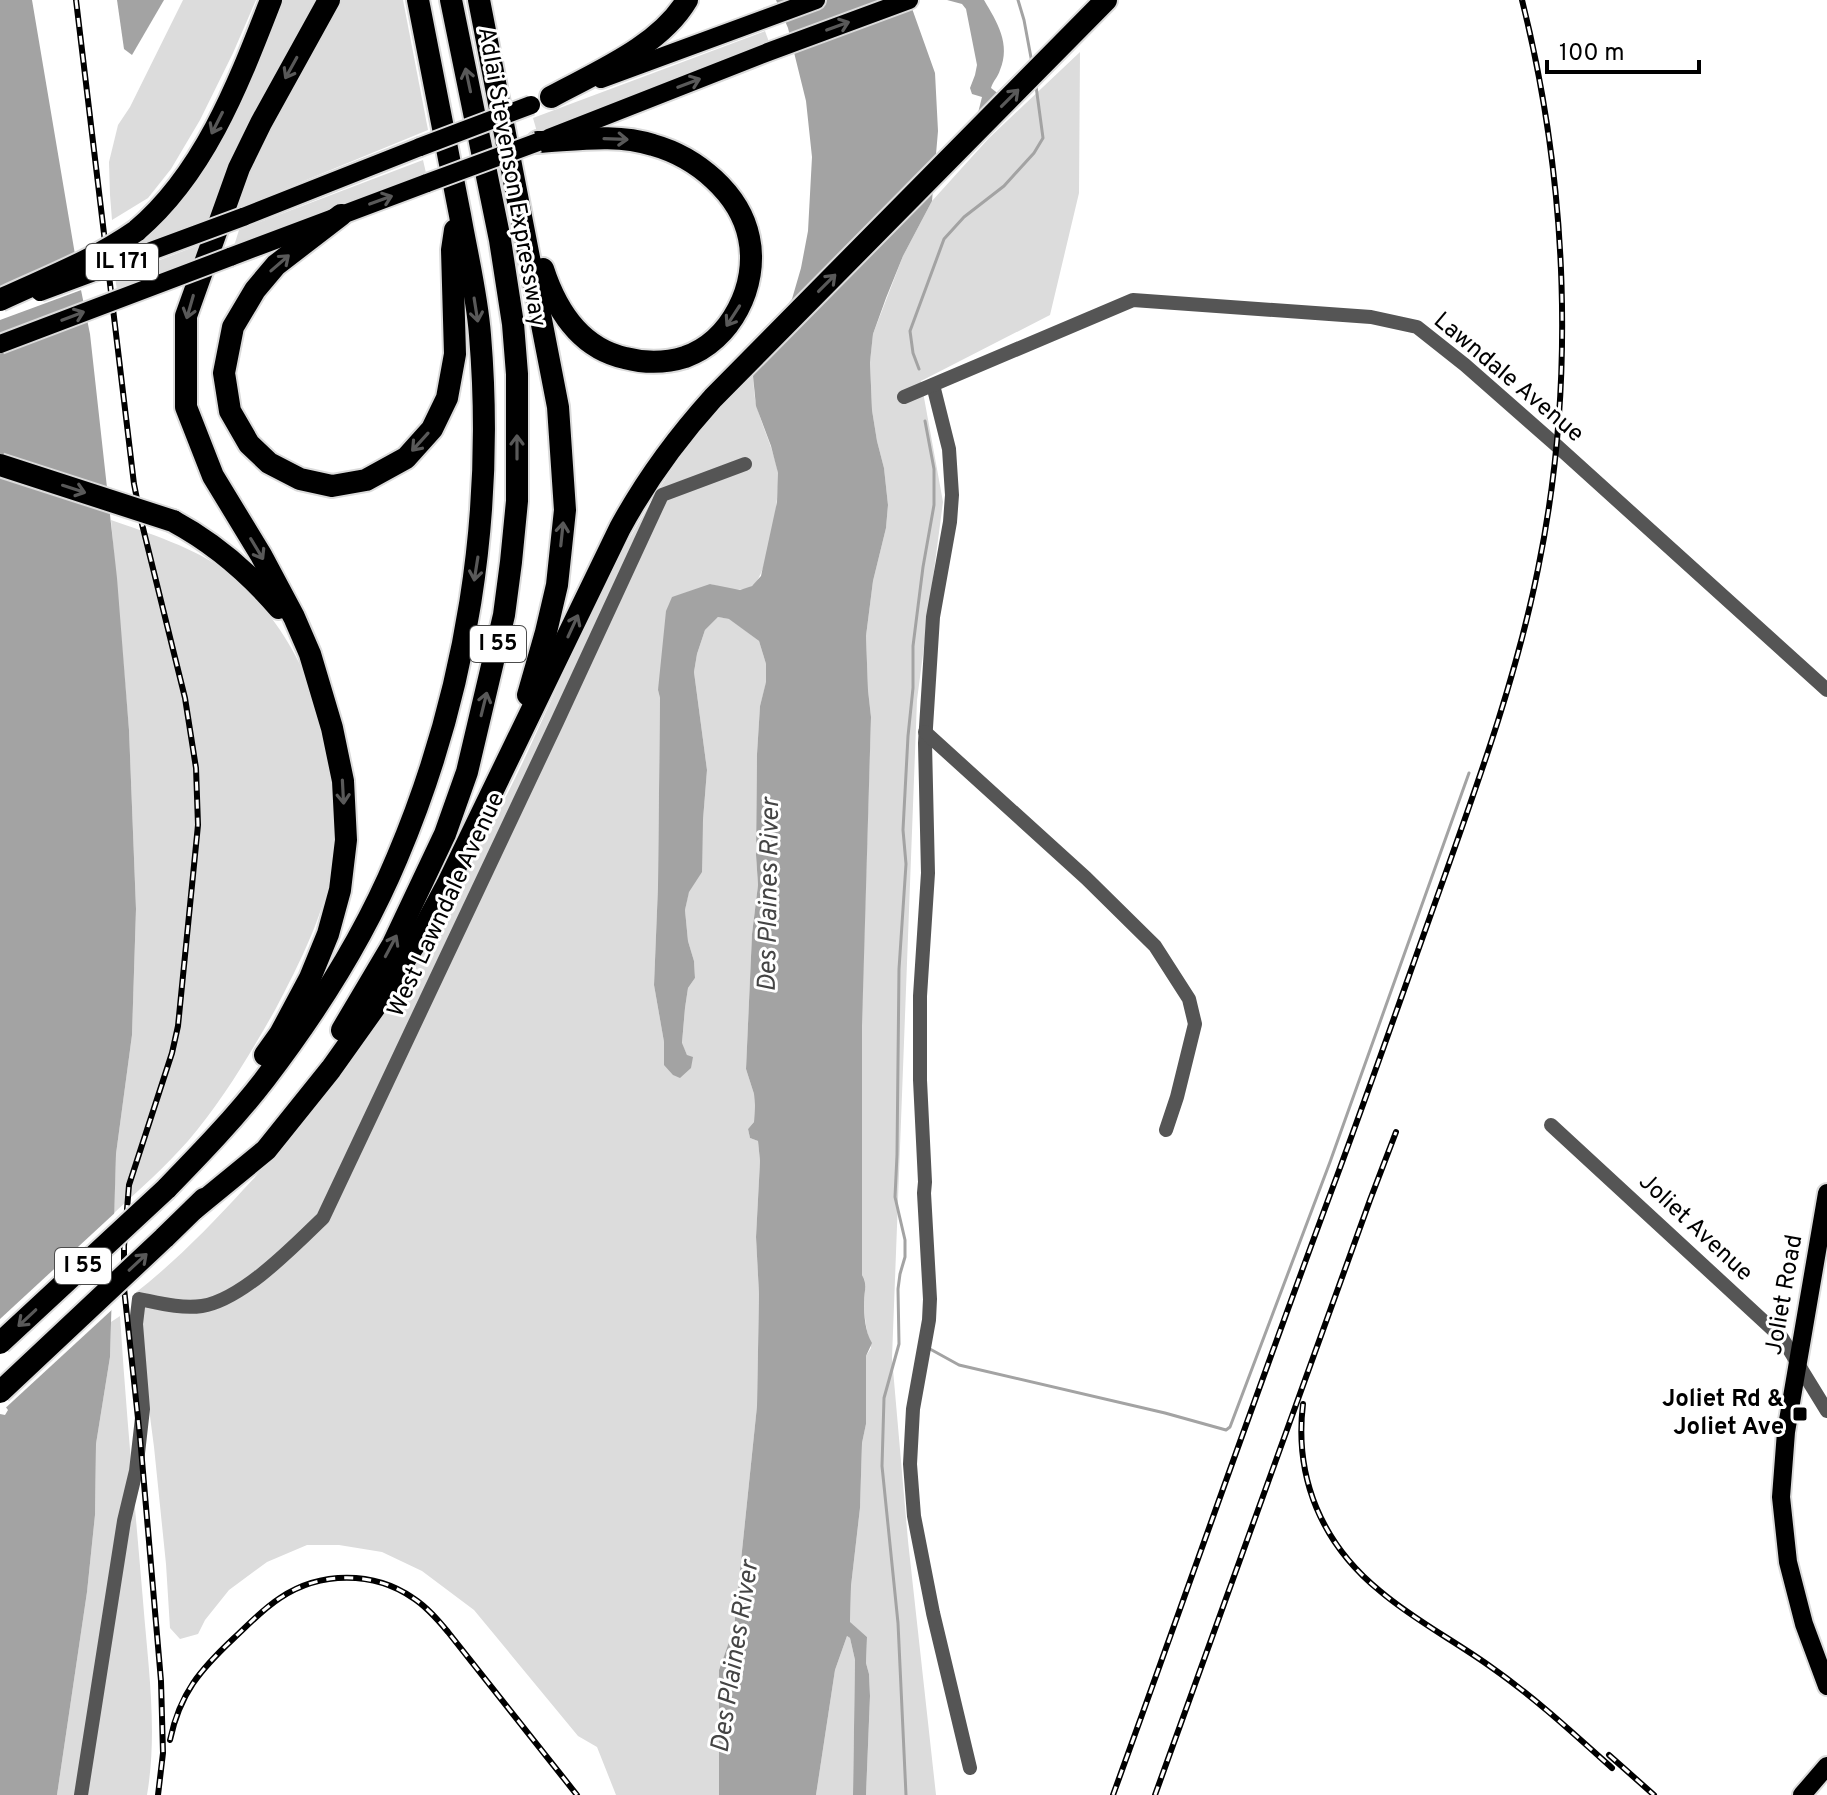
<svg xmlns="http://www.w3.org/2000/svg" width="1827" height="1795" font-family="Overpass,sans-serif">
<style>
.green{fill:#dcdcdc}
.water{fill:#a3a3a3}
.pier{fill:#fff}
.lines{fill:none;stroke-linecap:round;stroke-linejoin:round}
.stream{stroke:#a3a3a3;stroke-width:3}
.major-casing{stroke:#dbdbdb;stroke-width:22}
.highway-casing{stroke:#dbdbdb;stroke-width:26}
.minor{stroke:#555;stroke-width:14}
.major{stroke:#000;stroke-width:18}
.highway{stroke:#000;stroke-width:22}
.rail-casing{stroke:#000;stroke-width:6}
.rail{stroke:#fff;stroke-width:3;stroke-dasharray:9;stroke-linecap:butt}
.major-bridge-casing{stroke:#dbdbdb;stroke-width:22;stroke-linecap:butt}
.highway-bridge-casing{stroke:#dbdbdb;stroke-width:26;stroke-linecap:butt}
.major-bridge{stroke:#000;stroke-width:18}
.highway-bridge{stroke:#000;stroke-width:22}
.oneway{stroke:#595959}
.poi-dot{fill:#000;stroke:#fff;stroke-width:3}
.labels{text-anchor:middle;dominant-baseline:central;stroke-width:6;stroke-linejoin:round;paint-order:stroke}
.shield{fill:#fff;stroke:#4c4c4c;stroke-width:2}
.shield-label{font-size:22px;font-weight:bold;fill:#000}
.street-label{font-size:24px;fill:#000;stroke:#fff}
.poi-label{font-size:24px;font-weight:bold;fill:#000;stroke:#fff;text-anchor:end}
.water-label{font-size:26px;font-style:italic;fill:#444;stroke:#fff}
</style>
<rect width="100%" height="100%" fill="#fff"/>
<!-- green -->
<g class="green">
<path d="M 183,0 L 256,0 L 233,53 L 200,120 L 171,169 L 148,198 L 112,220 L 110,195 L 109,162 L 118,125 L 130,107 Z"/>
<path d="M 278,0 L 317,0 L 225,176 L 207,220 L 113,256 L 153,226 Z"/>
<path d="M 333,0 L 403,0 L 428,130 L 226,213 Z"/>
<path d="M 765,31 L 769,42 L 537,132 L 533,118 Z"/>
<path d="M 1080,52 L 1079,193 L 1050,315 L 921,381 L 943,502 L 917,700 L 892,1358 L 908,1541 L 936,1795 L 866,1795 L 870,1696 L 869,1674 L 866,1663 L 867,1637 L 850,1623 L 851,1586 L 860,1508 L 862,1443 L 866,1424 L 866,1356 L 871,1348 C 867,1333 864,1317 864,1301 C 864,1290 868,1284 862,1275 L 858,1133 L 871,717 L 868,690 L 866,636 L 873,581 L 886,528 L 888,505 L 884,468 L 877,441 L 872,410 L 870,361 L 873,334 L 903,256 L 932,201 L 989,138 Z"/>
<path d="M 423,160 L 426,173 L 234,246 L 239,230 Z"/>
<path d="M 199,245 L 192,261 L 117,290 L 115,277 Z"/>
<path d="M 753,376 C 754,386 754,398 757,407 C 763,429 774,450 778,473 C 780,493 769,575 752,586 C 740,594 722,587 710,584 L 658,690 L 660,698 L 658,886 L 654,985 L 664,1042 L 664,1065 L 687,1055 L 682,1044 L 685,1008 L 688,988 L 695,978 L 694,961 L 688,941 L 685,910 L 703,820 L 707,770 L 694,672 L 697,654 L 705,630 L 718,617 L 730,619 L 759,641 L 766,664 L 766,683 L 760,706 L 757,754 L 756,855 L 758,885 L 752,934 L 746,1069 L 754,1094 L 755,1106 L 754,1122 L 748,1129 L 750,1138 L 758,1141 L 760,1161 L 756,1237 L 759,1294 L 757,1406 L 734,1628 L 719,1670 L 719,1795 L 616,1795 L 597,1747 L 578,1736 L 474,1610 L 422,1571 L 382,1552 L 339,1545 L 307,1545 L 267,1562 L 229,1590 L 205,1620 L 198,1634 L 180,1639 L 170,1628 L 166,1564 L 154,1447 L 134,1294 C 174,1263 209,1227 243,1190 C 316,1112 379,1026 433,933 C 448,907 462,880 476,853 C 494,820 512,786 528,751 C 588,623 645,472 753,376 Z"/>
<path d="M 111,520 C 148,533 196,548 227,572 C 262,599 297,648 310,690 C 314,702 316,714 320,725 C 329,759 334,792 334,827 C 334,837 335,848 334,858 C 326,911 300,963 275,1010 C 249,1056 222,1101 188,1141 C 165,1167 139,1190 114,1213 L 116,1154 L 132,1035 L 136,909 L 129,730 Z"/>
<path d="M 120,1316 C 126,1411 135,1506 143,1601 C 148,1665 158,1731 147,1795 L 57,1795 L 87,1592 L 95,1515 L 96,1444 L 110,1357 L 111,1322 Z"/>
<path d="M 847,1636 L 850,1638 L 855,1660 L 853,1795 L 816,1795 L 835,1670 Z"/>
</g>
<!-- water -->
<g class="water">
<path d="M 0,0 L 32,0 L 81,290 L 90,334 L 117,578 L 129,730 L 136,909 L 132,1035 L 116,1154 L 110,1357 L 96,1444 L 95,1515 L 87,1592 L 57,1795 L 0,1795 L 0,1414 L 5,1415 L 8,1410 L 5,1406 L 0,1406 Z"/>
<path d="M 117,0 L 164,0 L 132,55 L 124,49 Z"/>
<path d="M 776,0 L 909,0 L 935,73 L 938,131 L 932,201 L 903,256 L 886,298 L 873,334 L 870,362 L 872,410 L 877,441 L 884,468 L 888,505 L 886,528 L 873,581 L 866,636 L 868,690 L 871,717 L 862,1026 L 862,1275 C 868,1285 864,1291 864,1302 C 864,1315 865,1332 872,1343 L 866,1356 L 866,1424 L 862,1443 L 860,1508 L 851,1586 L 850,1622 L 867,1637 L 866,1663 L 869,1674 L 870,1696 L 866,1795 L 853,1795 L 855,1660 L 850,1638 L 847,1636 L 835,1670 L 816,1795 L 719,1795 L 719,1670 L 734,1628 L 757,1406 L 759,1294 L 756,1237 L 760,1161 L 758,1141 L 750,1138 L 748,1129 L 754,1122 L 755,1106 L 754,1094 L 746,1069 L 752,934 L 758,885 L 756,855 L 757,754 L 760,706 L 766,682 L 766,664 L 759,641 L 729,619 L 718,617 L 705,630 L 697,654 L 694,672 L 707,770 L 703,820 L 702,872 L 689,892 L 685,910 L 688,941 L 694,961 L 695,978 L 688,988 L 685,1008 L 682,1043 L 687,1055 L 693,1057 L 691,1068 L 680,1078 L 673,1075 L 664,1065 L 664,1042 L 654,985 L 658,886 L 660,698 L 658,690 L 666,611 L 672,597 L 710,584 L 740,590 L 752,586 L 761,576 L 777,502 L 778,473 L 771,446 L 756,406 L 753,376 L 775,321 L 792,299 L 801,268 L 808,231 L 812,157 L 806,101 L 788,28 Z"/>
<path d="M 947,0 L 984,0 C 997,22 1011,44 1000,70 C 998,77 993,81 991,88 L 1000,95 L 976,121 L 982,97 L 972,94 L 970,88 L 975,75 L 977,65 L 966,9 L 962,4 Z"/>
</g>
<!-- pier -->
<g class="pier">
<path d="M 79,258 L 84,289 L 0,320 L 0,291 Z"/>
<path d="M 118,1210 L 115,1307 L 0,1413 L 0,1319 Z"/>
</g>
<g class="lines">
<!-- stream -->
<g class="stream">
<path d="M 1018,0 L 1024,20 L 1032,63"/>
<path d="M 919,369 L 913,353 L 910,331 L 944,239 L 964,217 L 1004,186 L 1034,153 L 1043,138 L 1036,86"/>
<path d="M 930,1349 L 959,1365 L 1165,1413 L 1226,1430 L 1230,1427 L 1330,1162 L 1469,773"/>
<path d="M 906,1795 L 898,1623 L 882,1466 L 884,1398 L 899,1344 L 898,1289 L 900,1274 L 905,1257 L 905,1240 L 895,1197 L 897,1155 L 899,969 L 906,864 L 903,830 L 908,736 L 913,688 L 913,646 L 923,567 L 934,505 L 934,469 L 925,421"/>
</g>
<!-- major casing -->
<g class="major-casing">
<g id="major">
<path d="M 601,79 L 816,0"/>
<path d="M 549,138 L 768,52 L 909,0"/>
<path d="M 243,217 L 420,147"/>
<path d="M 230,257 L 427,183"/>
<path d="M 1827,1193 L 1786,1432 L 1781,1497 L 1788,1562 L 1804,1624 L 1827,1686"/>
<path d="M 1802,1795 L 1827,1766"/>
</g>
</g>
<!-- highway casing -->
<g class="highway-casing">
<g id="highway">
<path d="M 479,0 L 558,407 L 565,510 L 557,585 L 546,632 L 528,695"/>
<path d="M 551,97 C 597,72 660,46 687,0"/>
<path d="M 538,142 C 576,140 616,133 653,145 C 696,157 740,193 749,238 C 759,285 731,341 685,357 C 666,363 644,363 625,358 C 580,348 556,309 543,269"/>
<path d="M 341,215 L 276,265 L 255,290 L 233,327 L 224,373 L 230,411 L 249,444 L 269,463 L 300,479 L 332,486 L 366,480 L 406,458 L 432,429 L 447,398 L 455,354 L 452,250 L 455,230"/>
<path d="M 136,231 C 205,173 239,82 271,0"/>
<path d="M 173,521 C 214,543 248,572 279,608"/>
<path d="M 342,1030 L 393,944 L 445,834 L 467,772 L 504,615 L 511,562 L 517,501 L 517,374 L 513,324 L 500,240 L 451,0"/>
<path d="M 265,1055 L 280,1034 L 310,978 L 328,934 L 340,890 L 346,840 L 343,781 L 332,728 L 310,654 L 294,617 L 261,555 L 213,476 L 186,407 L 186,316 L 239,168 L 261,123 L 329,0"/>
<path d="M 166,1189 C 200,1154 235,1118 265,1079 C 317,1011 364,937 397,858 C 467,693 495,514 480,335 C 477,295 467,255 460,215 C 446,143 432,72 418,0"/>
<path d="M 194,1209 L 266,1150 L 331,1069 L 380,1000 L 418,939 L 447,885 L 620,528 C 646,480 677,438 713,398 L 1106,0"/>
<path d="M 164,1238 L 204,1199"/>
</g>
</g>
<!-- minor -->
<g class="minor">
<path d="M 933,385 L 949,449 L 952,495 L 950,522 L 933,617 L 925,743 L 928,873 L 920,996 L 920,1080 L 925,1182 L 924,1193 L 930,1299 L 929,1320 L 913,1409 L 910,1464 L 914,1516 L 933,1613 L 970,1768"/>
<path d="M 904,397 L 1133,300 L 1371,317 L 1417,327 L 1465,365 L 1556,445 L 1827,690"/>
<path d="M 925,732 L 1086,878 L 1155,946 L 1189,999 L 1195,1024 L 1177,1097 L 1166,1130"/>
<path d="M 1551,1125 L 1782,1338 L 1827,1411"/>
<path d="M 81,1795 L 124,1521 L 136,1471 L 143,1409 L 136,1324 L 139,1299 C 159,1303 181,1309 202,1306 C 242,1300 294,1246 323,1218 L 557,722 L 662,495 L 745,464"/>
</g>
<!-- major -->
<use href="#major" class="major"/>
<!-- highway -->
<use href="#highway" class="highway"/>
<!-- rail casing -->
<g class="rail-casing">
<g id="rail">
<path d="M 76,0 L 134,484 L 142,524 L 185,698 L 196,768 L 198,825 L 178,1026 L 172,1053 L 129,1185 L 124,1246 L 124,1288 L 140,1437 L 161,1681 L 163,1753 L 158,1795"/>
<path d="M 1303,1404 C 1294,1478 1322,1544 1380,1591 C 1414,1620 1455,1641 1491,1667 C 1534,1697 1573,1733 1612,1768"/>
<path d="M 170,1740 C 180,1693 200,1670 234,1638 C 249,1624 263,1609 280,1598 C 320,1571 374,1571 413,1598 C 427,1607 438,1620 448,1632 L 577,1795"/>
<path d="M 1609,1755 L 1654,1795"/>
<path d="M 1113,1795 C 1188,1589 1260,1382 1337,1176 C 1374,1076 1409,975 1445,875 C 1481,774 1517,674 1538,569 C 1576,384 1568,183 1522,0"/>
<path d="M 1155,1795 L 1370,1200 L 1396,1132"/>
</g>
</g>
<!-- rail -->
<use href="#rail" class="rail"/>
<!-- major-bridge casing -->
<g class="major-bridge-casing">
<g id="major-bridge">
<path d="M 420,147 L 531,105"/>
<path d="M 427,183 L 538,142"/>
<path d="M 40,292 L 243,217"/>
<path d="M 0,344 L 230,257"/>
</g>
</g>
<!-- highway-bridge casing -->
<g class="highway-bridge-casing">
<g id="highway-bridge">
<path d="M 0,300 C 47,278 93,261 136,231"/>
<path d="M 0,465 L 173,521"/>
<path d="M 0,1343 L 166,1189"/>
<path d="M 0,1392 L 164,1238"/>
</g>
</g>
<!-- major-bridge -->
<use href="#major-bridge" class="major-bridge"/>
<!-- highway-bridge -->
<use href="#highway-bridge" class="highway-bridge"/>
</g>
<!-- one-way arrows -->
<defs><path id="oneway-shaft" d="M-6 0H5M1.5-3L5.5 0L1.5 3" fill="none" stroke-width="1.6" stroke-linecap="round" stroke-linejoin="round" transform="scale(2)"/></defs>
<g class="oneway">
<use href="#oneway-shaft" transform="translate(838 26) rotate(-20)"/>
<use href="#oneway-shaft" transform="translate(291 68) rotate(119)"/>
<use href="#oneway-shaft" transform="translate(468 80) rotate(-102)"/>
<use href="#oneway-shaft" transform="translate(689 83) rotate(-21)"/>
<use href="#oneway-shaft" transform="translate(1010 98) rotate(-45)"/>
<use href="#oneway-shaft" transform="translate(217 123) rotate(117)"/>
<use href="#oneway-shaft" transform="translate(616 139) rotate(2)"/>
<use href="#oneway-shaft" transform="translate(381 200) rotate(-20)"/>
<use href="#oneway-shaft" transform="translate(280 263) rotate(-41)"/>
<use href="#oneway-shaft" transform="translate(827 283) rotate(-45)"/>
<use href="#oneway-shaft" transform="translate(190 307) rotate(106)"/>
<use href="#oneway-shaft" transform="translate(476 310) rotate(81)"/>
<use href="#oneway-shaft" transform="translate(73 316) rotate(-21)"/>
<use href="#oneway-shaft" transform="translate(733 316) rotate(123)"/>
<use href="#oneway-shaft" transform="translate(420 442) rotate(132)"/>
<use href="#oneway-shaft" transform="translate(517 447) rotate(-90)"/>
<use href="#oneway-shaft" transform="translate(74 489) rotate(18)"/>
<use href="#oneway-shaft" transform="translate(562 534) rotate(-84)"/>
<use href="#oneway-shaft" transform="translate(257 549) rotate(59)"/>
<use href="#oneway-shaft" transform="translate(476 569) rotate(99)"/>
<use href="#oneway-shaft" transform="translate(573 626) rotate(-65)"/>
<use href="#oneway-shaft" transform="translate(484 704) rotate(-76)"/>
<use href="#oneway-shaft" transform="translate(343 792) rotate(87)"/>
<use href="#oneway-shaft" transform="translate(391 946) rotate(-62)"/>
<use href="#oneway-shaft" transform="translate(138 1262) rotate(-43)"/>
<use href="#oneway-shaft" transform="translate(27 1318) rotate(137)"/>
</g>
<!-- markers -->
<rect class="poi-dot" x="1792" y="1406" width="16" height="16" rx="4"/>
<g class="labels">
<!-- shield labels -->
<g class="shield">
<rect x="86" y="244" width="72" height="36" rx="6"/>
<rect x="470" y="626" width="56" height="36" rx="6"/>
<rect x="55" y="1248" width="56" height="36" rx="6"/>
</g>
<g class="shield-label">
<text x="122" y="262">IL 171</text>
<text x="498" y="644">I 55</text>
<text x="83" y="1266">I 55</text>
</g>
<!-- street labels -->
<g class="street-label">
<text transform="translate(511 177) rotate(80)">Adlai Stevenson Expressway</text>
<text transform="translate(1508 378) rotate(40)">Lawndale Avenue</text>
<text transform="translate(447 905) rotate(-65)">West Lawndale Avenue</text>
<text transform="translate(1695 1228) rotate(43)">Joliet Avenue</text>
<text transform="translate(1785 1295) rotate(-80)">Joliet Road</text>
</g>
<!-- poi labels -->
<g class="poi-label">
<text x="1784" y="1400">Joliet Rd &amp;<tspan x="1784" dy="28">Joliet Ave</tspan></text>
</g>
<!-- water labels -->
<g class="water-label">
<text transform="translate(770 895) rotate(-89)">Des Plaines River</text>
<text transform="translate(736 1657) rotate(-81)">Des Plaines River</text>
</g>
</g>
<!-- scale -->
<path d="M1547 60v12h152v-12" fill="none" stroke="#000000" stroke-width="4"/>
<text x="1559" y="60" font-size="24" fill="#000000" stroke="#ffffff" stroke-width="6" paint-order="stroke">100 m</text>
</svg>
